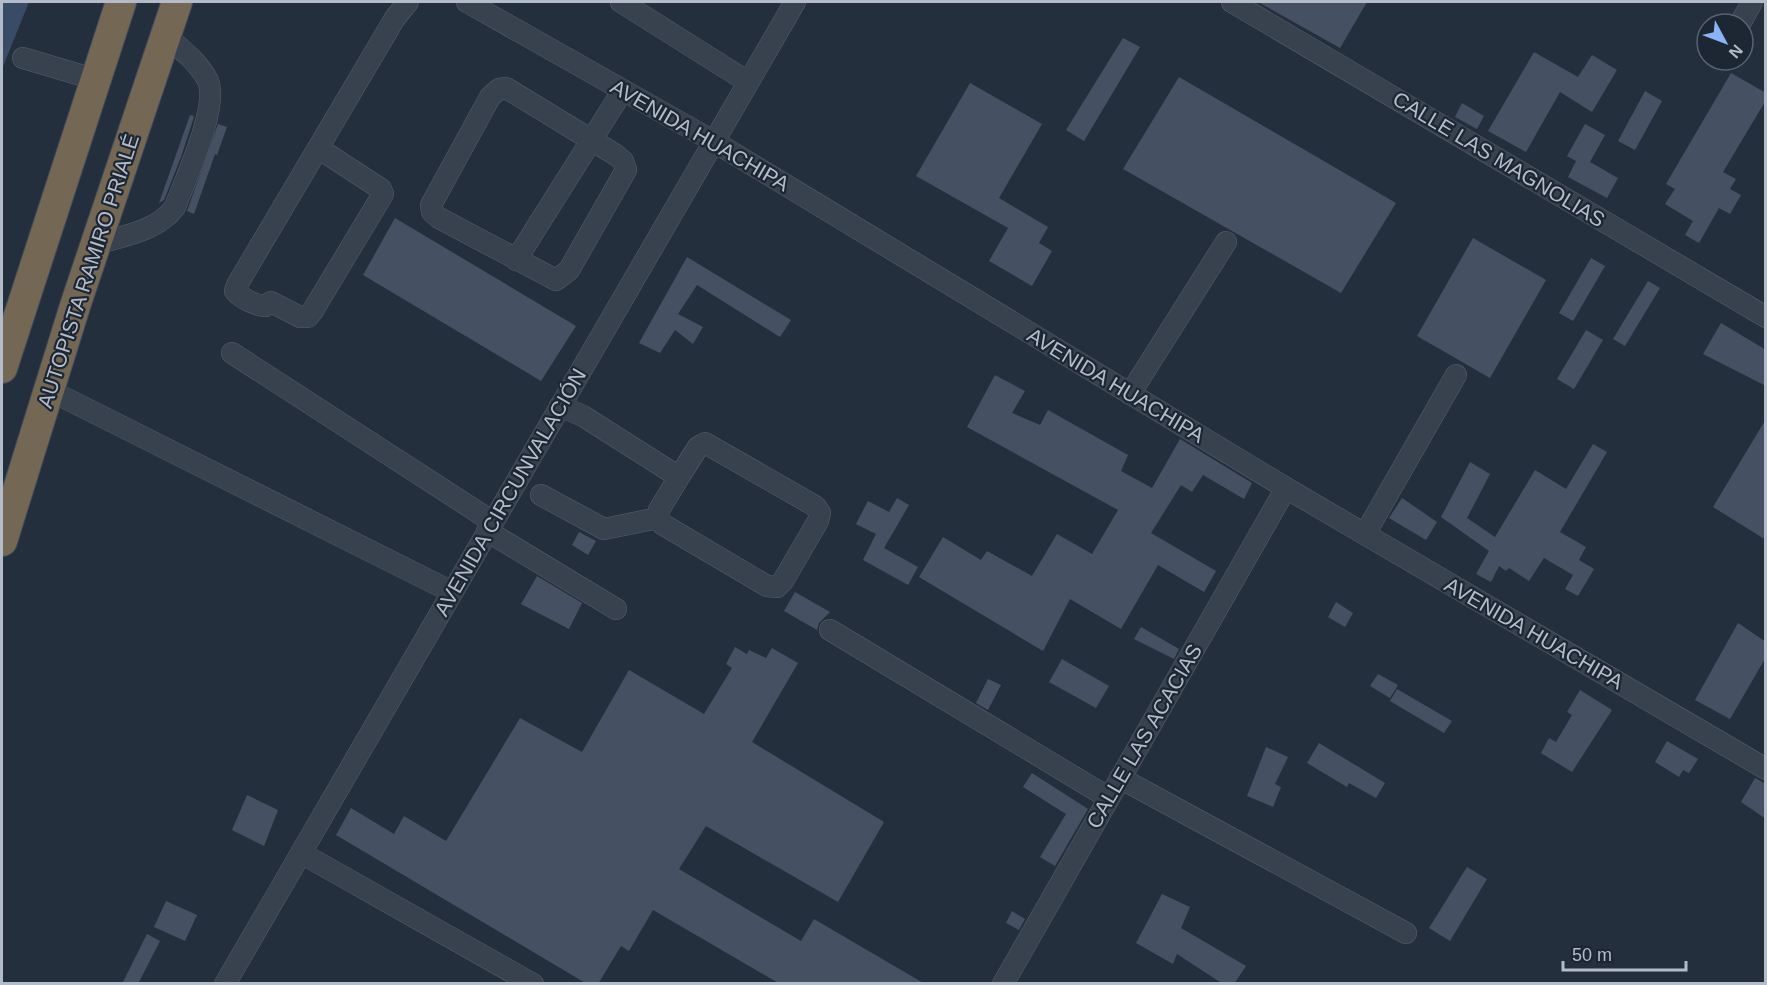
<svg xmlns="http://www.w3.org/2000/svg" width="1767" height="985" font-family="Helvetica,sans-serif">
<style>
.water{fill:#394c67}
.building{fill:#455162}
.lines{fill:none;stroke-linecap:round;stroke-linejoin:round}
.minor-casing{stroke:#565f6c;stroke-width:22}
.highway-casing{stroke:#434c59;stroke-width:32}
.minor{stroke:#38414e;stroke-width:21}
.highway{stroke:#746855;stroke-width:30}
.labels{text-anchor:middle;dominant-baseline:central;stroke-width:4.5;stroke-linejoin:round;paint-order:stroke}
.street-label{font-size:21px;fill:#b4bcc9;stroke:#1d2633}
</style>
<rect width="100%" height="100%" fill="#242f3e"/>
<!-- water -->
<path class="water" d="M 2,2 L 29,2 L 2,69 Z"/>
<!-- building -->
<g class="building">
<path d="M 1258,2 L 1367,2 L 1340,48 Z"/>
<path d="M 1123,38 L 1140,47 L 1084,141 L 1066,130 Z"/>
<path d="M 1534,52 L 1578,77 L 1592,55 L 1617,70 L 1592,112 L 1560,92 L 1526,152 L 1488,131 Z"/>
<path d="M 1731,73 L 1766,93 L 1766,100 L 1723,172 L 1736,179 L 1730,189 L 1741,195 L 1730,214 L 1719,208 L 1699,243 L 1685,235 L 1693,221 L 1665,204 L 1675,189 L 1666,184 Z"/>
<path d="M 1179,77 L 1396,203 L 1341,293 L 1123,169 Z"/>
<path d="M 970,83 L 1042,124 L 999,198 L 1048,227 L 1039,243 L 1052,251 L 1032,286 L 989,261 L 1008,228 L 916,176 Z"/>
<path d="M 1645,91 L 1662,101 L 1635,150 L 1618,141 Z"/>
<path d="M 1462,103 L 1484,116 L 1477,129 L 1455,117 Z"/>
<path d="M 190,115 L 194,116 L 193,120 L 181,157 L 164,200 L 159,203 Z"/>
<path d="M 218,124 L 227,127 L 217,155 L 215,154 L 194,214 L 187,211 Z"/>
<path d="M 1585,124 L 1605,135 L 1590,162 L 1618,178 L 1607,198 L 1568,177 L 1576,161 L 1567,156 Z"/>
<path d="M 395,218 L 576,326 L 541,381 L 363,275 Z"/>
<path d="M 1473,238 L 1546,280 L 1490,378 L 1417,336 Z"/>
<path d="M 687,257 L 791,320 L 780,337 L 697,285 L 678,314 L 703,327 L 693,344 L 675,330 L 660,353 L 639,343 Z"/>
<path d="M 1591,258 L 1605,266 L 1573,321 L 1559,313 Z"/>
<path d="M 1648,281 L 1660,288 L 1625,346 L 1613,339 Z"/>
<path d="M 1721,323 L 1766,350 L 1766,386 L 1703,354 Z"/>
<path d="M 1586,330 L 1603,340 L 1574,389 L 1557,379 Z"/>
<path d="M 995,375 L 1025,391 L 1012,413 L 1040,425 L 1048,410 L 1128,455 L 1121,471 L 1152,488 L 1180,439 L 1252,483 L 1244,499 L 1203,475 L 1192,492 L 1181,485 L 1151,533 L 1216,571 L 1204,592 L 1158,565 L 1121,629 L 1070,599 L 1043,651 L 919,577 L 943,537 L 981,560 L 987,551 L 1032,576 L 1057,534 L 1092,554 L 1118,510 L 967,427 Z"/>
<path d="M 1766,419 L 1766,540 L 1713,507 Z"/>
<path d="M 1593,444 L 1607,452 L 1560,532 L 1586,547 L 1579,560 L 1594,569 L 1578,596 L 1565,589 L 1573,575 L 1544,558 L 1529,581 L 1509,568 L 1506,571 L 1499,566 L 1491,582 L 1476,574 L 1489,551 L 1441,517 L 1470,462 L 1490,474 L 1467,518 L 1495,537 L 1535,470 L 1566,489 Z"/>
<path d="M 897,498 L 909,505 L 884,548 L 918,567 L 908,585 L 863,560 L 876,534 L 856,524 L 868,501 L 889,512 Z"/>
<path d="M 1402,498 L 1437,522 L 1426,540 L 1389,518 Z"/>
<path d="M 579,532 L 596,541 L 588,555 L 572,545 Z"/>
<path d="M 537,576 L 582,603 L 569,629 L 521,604 Z"/>
<path d="M 795,592 L 830,612 L 819,623 L 817,630 L 784,611 Z"/>
<path d="M 1336,602 L 1353,613 L 1345,627 L 1328,617 Z"/>
<path d="M 1738,623 L 1766,642 L 1766,657 L 1730,719 L 1695,700 Z"/>
<path d="M 1141,627 L 1179,649 L 1174,659 L 1134,639 Z"/>
<path d="M 735,647 L 747,654 L 749,650 L 766,658 L 772,648 L 798,663 L 752,742 L 884,822 L 838,902 L 706,826 L 679,869 L 801,941 L 814,919 L 925,984 L 780,984 L 653,910 L 629,951 L 621,946 L 598,984 L 587,984 L 336,835 L 351,808 L 394,834 L 404,816 L 446,841 L 520,718 L 582,752 L 629,670 L 704,714 L 732,668 L 726,664 Z"/>
<path d="M 1062,659 L 1109,686 L 1096,708 L 1049,682 Z"/>
<path d="M 1378,674 L 1398,685 L 1390,698 L 1370,686 Z"/>
<path d="M 988,679 L 1001,685 L 988,710 L 976,703 Z"/>
<path d="M 1397,689 L 1452,721 L 1444,733 L 1390,701 Z"/>
<path d="M 1580,690 L 1612,710 L 1572,772 L 1541,753 L 1549,738 L 1556,742 L 1572,715 L 1567,712 Z"/>
<path d="M 1667,741 L 1698,759 L 1689,773 L 1683,770 L 1679,777 L 1655,762 Z"/>
<path d="M 1319,743 L 1385,783 L 1376,798 L 1349,783 L 1347,787 L 1307,763 Z"/>
<path d="M 1266,747 L 1288,757 L 1275,784 L 1281,787 L 1273,807 L 1247,796 Z"/>
<path d="M 1032,773 L 1088,809 L 1055,866 L 1040,857 L 1066,814 L 1023,787 Z"/>
<path d="M 1755,778 L 1766,784 L 1766,819 L 1741,802 Z"/>
<path d="M 247,795 L 278,810 L 264,846 L 232,830 Z"/>
<path d="M 1467,867 L 1487,879 L 1450,941 L 1429,928 Z"/>
<path d="M 1162,894 L 1190,907 L 1181,928 L 1246,966 L 1234,984 L 1223,984 L 1177,954 L 1173,964 L 1136,943 Z"/>
<path d="M 166,901 L 197,915 L 185,941 L 154,927 Z"/>
<path d="M 1012,911 L 1025,919 L 1019,930 L 1006,923 Z"/>
<path d="M 147,934 L 160,941 L 138,984 L 122,984 Z"/>
</g>
<g class="lines">
<!-- minor casing -->
<g class="minor-casing">
<g id="minor">
<path d="M 467,2 L 713,141 L 1286,488 L 1766,769"/>
<path d="M 621,2 L 748,82"/>
<path d="M 1232,2 L 1766,317"/>
<path d="M 1740,24 L 1752,2"/>
<path d="M 23,58 L 94,79"/>
<path d="M 506,88 L 616,155 L 623,161 L 626,170 L 569,270 L 556,280 L 439,218 L 432,212 L 431,205 L 490,97 L 499,89 Z"/>
<path d="M 318,148 L 381,189 L 383,194 L 312,312 L 308,317 L 300,317 L 271,302 L 265,306 C 255,305 242,299 235,291 L 237,285 L 395,18 L 408,2"/>
<path d="M 96,244 C 123,236 158,231 175,207 C 185,180 221,103 207,79 C 198,62 180,48 165,35"/>
<path d="M 516,260 L 623,90"/>
<path d="M 232,353 L 493,522"/>
<path d="M 49,390 L 452,592"/>
<path d="M 1130,394 L 1226,242"/>
<path d="M 560,406 L 583,416 L 679,477 L 659,510 L 658,518 L 662,524 L 767,586 L 777,587 L 783,581 L 818,521 L 820,513 L 815,506 L 705,443 L 698,447 L 679,477"/>
<path d="M 541,495 L 604,529 L 658,518"/>
<path d="M 487,531 L 616,609"/>
<path d="M 1365,534 L 1456,375"/>
<path d="M 830,630 L 1109,798"/>
<path d="M 1120,778 L 1406,933"/>
<path d="M 301,853 L 533,984"/>
<path d="M 225,984 L 795,2"/>
<path d="M 1003,984 L 1286,488"/>
</g>
</g>
<!-- highway casing -->
<g class="highway-casing">
<g id="highway">
<path d="M 2,368 L 121,2"/>
<path d="M 2,541 L 76,303 L 177,2"/>
</g>
</g>
<!-- minor -->
<use href="#minor" class="minor"/>
<!-- highway -->
<use href="#highway" class="highway"/>
</g>
<g class="labels">
<!-- street labels -->
<g class="street-label">
<text transform="translate(700 135) rotate(30)">AVENIDA HUACHIPA</text>
<text transform="translate(1499 159) rotate(31)">CALLE LAS MAGNOLIAS</text>
<text transform="translate(88 271) rotate(-72)">AUTOPISTA RAMIRO PRIALÉ</text>
<text transform="translate(1116 385) rotate(31)">AVENIDA HUACHIPA</text>
<text transform="translate(510 492) rotate(-60)">AVENIDA CIRCUNVALACIÓN</text>
<text transform="translate(1534 633) rotate(30)">AVENIDA HUACHIPA</text>
<text transform="translate(1144 736) rotate(-60)">CALLE LAS ACACIAS</text>
</g>
</g>
<!-- border -->
<rect width="1767" height="985" fill="none" stroke="#b4bcc9" stroke-width="6"/>
<!-- north arrow -->
<g transform="translate(1725 42) rotate(131)"><circle r="28" fill="#1d2633" stroke="#59626f" stroke-width="1.5"/>
<path d="M0-4.5L10 22L0 15L-10 22Z" fill="#8ab4f8"/>
<text y="-9" font-size="16" font-weight="bold" text-anchor="middle" fill="#b4bcc9">N</text>
</g>
<!-- scale -->
<path d="M1563 961v9h123v-9" fill="none" stroke="#b4bcc9" stroke-width="3"/>
<text x="1572" y="961" font-size="18" fill="#b4bcc9" stroke="#1d2633" stroke-width="4.5" paint-order="stroke">50 m</text>
</svg>
